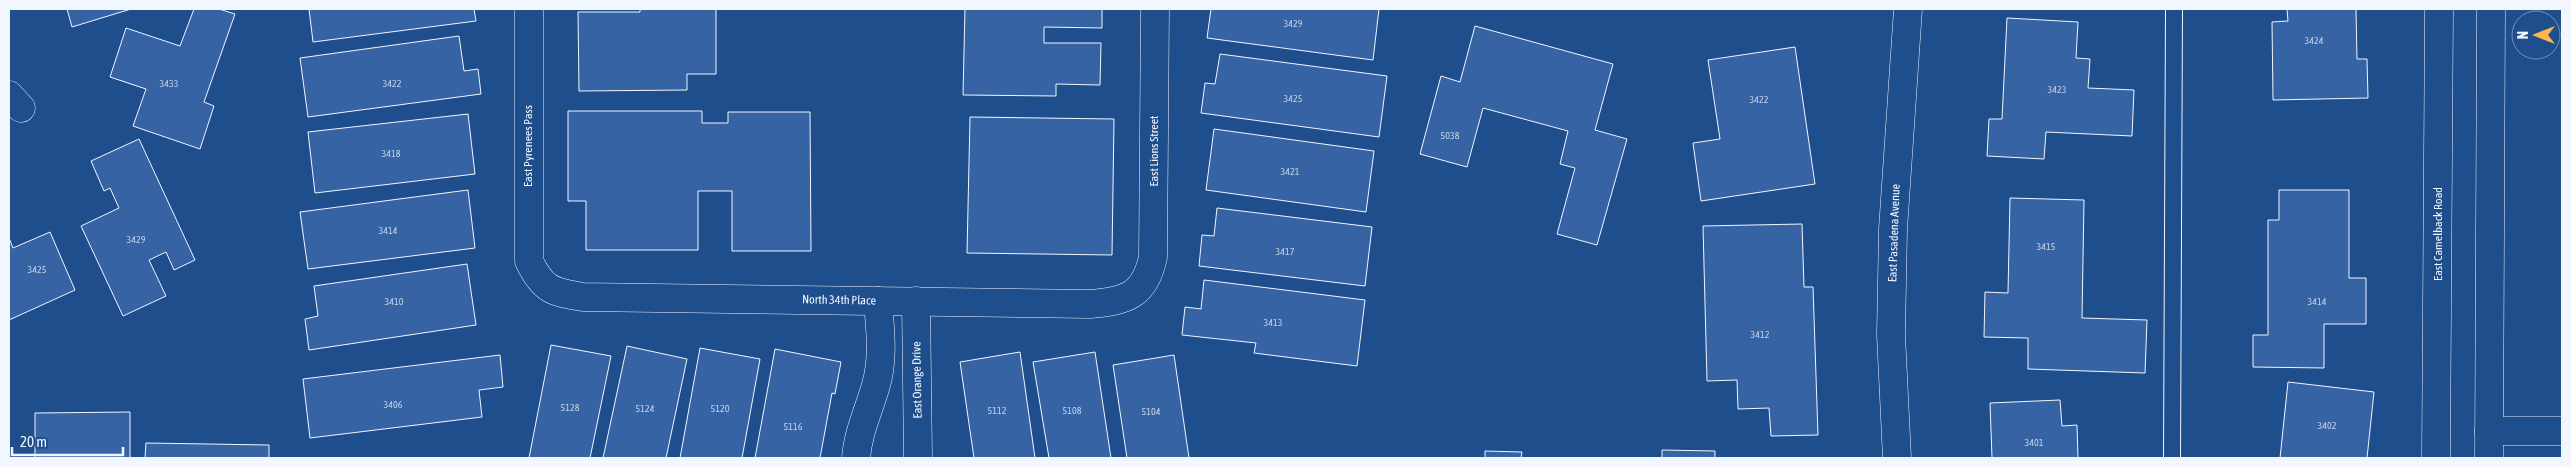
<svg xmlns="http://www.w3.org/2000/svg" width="2571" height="467" font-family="'Asap Condensed',sans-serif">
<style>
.building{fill:#3563a3;stroke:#f2f6ff}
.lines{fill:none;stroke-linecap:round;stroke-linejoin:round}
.lane-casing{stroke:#f2f6ff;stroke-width:18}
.street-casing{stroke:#f2f6ff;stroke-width:29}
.primary-casing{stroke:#f2f6ff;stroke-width:29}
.lane{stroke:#1f4e8c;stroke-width:16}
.street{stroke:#1f4e8c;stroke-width:28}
.primary{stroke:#1f4e8c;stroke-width:28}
.labels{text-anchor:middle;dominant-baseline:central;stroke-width:4;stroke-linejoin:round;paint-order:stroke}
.number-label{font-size:10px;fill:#c3d1e8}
.street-label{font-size:12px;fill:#f2f6ff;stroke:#1f4e8c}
</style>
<rect width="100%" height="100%" fill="#1f4e8c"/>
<!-- building -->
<g class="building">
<path d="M 67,9 L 131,9 L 72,27 Z"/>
<path d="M 194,9 L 219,9 L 235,14 L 204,102 L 214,106 L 200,149 L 133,126 L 146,89 L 110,77 L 126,28 L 180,46 Z"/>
<path d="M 309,9 L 474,9 L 476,21 L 313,42 Z"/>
<path d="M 640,9 L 716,9 L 716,74 L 687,74 L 687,90 L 579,91 L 578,12 L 640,12 Z"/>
<path d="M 965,9 L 1102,9 L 1102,28 L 1044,27 L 1044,43 L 1101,43 L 1100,85 L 1056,84 L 1056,96 L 963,95 Z"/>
<path d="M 1211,9 L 1379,9 L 1373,60 L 1207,38 Z"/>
<path d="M 2287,9 L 2356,9 L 2357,59 L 2367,59 L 2368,98 L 2273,100 L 2272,22 L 2288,21 Z"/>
<path d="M 2007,18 L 2078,22 L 2076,58 L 2090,59 L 2088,88 L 2134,90 L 2132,136 L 2046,132 L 2044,159 L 1987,156 L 1989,119 L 2002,119 Z"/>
<path d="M 1475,26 L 1613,64 L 1595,130 L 1627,139 L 1597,245 L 1557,234 L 1575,168 L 1560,164 L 1568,131 L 1483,108 L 1467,167 L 1420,154 L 1441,76 L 1460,82 Z"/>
<path d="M 459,36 L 464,71 L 478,69 L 481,94 L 308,117 L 300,58 Z"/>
<path d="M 1795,47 L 1815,184 L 1701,201 L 1693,143 L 1720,139 L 1708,60 Z"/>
<path d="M 1220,54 L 1387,76 L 1379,137 L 1201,113 L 1205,83 L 1215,84 Z"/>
<path d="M 568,111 L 702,111 L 702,123 L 728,123 L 728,112 L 810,112 L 811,251 L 732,251 L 732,191 L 698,191 L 698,250 L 586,250 L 586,201 L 568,201 Z"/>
<path d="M 468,114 L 475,174 L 315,193 L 308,132 Z"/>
<path d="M 970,117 L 1114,119 L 1112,255 L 967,253 Z"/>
<path d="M 1214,129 L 1374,151 L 1366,212 L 1206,190 Z"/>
<path d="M 139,139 L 195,260 L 174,270 L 166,252 L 149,260 L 166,296 L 123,316 L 81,226 L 119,208 L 110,188 L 104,191 L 91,161 Z"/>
<path d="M 468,190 L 475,248 L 308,269 L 300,212 Z"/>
<path d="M 2279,190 L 2349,190 L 2349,278 L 2366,278 L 2366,324 L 2324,324 L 2324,368 L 2253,367 L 2253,335 L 2268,335 L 2268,220 L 2279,220 Z"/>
<path d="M 2010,198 L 2084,200 L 2082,318 L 2147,320 L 2145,373 L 2028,369 L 2028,338 L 1984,337 L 1985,292 L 2008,293 Z"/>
<path d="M 1217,208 L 1372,227 L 1365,286 L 1199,266 L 1202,235 L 1214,236 Z"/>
<path d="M 1802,224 L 1804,287 L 1813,287 L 1818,435 L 1771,436 L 1769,408 L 1738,409 L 1737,380 L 1707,381 L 1703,226 Z"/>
<path d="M 50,232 L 75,290 L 9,320 L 9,238 L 13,248 Z"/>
<path d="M 467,264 L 476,325 L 309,350 L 305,319 L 318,316 L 314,286 Z"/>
<path d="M 1204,280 L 1365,300 L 1357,366 L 1254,353 L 1256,343 L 1182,335 L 1185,307 L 1201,309 Z"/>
<path d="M 551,345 L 611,356 L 590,458 L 529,458 Z"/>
<path d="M 627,346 L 687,359 L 666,458 L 603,458 Z"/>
<path d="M 700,348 L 760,359 L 742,458 L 680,458 Z"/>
<path d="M 775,349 L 841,362 L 835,394 L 832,393 L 820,458 L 755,458 Z"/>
<path d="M 1020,352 L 1035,458 L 974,458 L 960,362 Z"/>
<path d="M 1095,352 L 1111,458 L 1049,458 L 1033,362 Z"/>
<path d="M 500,355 L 503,387 L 479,390 L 482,417 L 310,438 L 303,379 Z"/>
<path d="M 1174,355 L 1189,458 L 1127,458 L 1113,365 Z"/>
<path d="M 2288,382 L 2374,392 L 2367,458 L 2280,458 Z"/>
<path d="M 2060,400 L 2062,426 L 2077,425 L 2078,458 L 1992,458 L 1990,403 Z"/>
<path d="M 130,412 L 130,458 L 35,458 L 35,413 Z"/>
<path d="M 146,443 L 269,445 L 269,458 L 145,458 Z"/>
<path d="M 1662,450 L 1715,451 L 1715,458 L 1662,458 Z"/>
<path d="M 1485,451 L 1522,452 L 1521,458 L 1485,458 Z"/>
</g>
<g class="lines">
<!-- lane casing -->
<g class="lane-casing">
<path id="lane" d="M 2172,458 L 2174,9"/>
</g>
<!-- street casing -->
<g class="street-casing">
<g id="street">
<path d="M 529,9 L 529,261 C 543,290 552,292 583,297 L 1090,304 C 1127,301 1145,295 1153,257 L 1155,9"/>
<path d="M 9,95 L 21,108"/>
<path d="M 916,301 L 918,458"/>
<path d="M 2489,431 L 2562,431"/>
<path d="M 856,458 C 858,432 869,410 876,385 C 884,357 880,329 878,301"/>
<path d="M 1897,458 L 1891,335 L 1893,229 L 1908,9"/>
<path d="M 2436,458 L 2439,9"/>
</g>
</g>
<!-- primary casing -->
<g class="primary-casing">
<path id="primary" d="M 2489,458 L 2491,9"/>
</g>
<!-- lane -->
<use href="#lane" class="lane"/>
<!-- street -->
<use href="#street" class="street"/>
<!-- primary -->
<use href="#primary" class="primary"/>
</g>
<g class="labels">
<!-- number labels -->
<g class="number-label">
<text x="1293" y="23">3429</text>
<text x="2314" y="40">3424</text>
<text x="169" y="83">3433</text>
<text x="392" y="83">3422</text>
<text x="2057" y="89">3423</text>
<text x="1293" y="98">3425</text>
<text x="1759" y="99">3422</text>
<text x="1450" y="135">5038</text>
<text x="391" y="153">3418</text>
<text x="1290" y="171">3421</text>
<text x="388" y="230">3414</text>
<text x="136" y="239">3429</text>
<text x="2046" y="246">3415</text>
<text x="1285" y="251">3417</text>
<text x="37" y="269">3425</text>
<text x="394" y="301">3410</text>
<text x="2317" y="301">3414</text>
<text x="1273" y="322">3413</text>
<text x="1760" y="334">3412</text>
<text x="393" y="404">3406</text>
<text x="570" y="407">5128</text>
<text x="645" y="408">5124</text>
<text x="720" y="408">5120</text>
<text x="997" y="410">5112</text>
<text x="1072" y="410">5108</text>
<text x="1151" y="411">5104</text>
<text x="2327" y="425">3402</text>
<text x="793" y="426">5116</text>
<text x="2034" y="442">3401</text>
</g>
<!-- street labels -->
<g class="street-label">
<text transform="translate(528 146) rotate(-90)">East Pyrenees Pass</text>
<text transform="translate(1154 151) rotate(-90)">East Lions Street</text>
<text transform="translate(1894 233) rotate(-88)">East Pasadena Avenue</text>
<text transform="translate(2438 234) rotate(-90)">East Camelback Road</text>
<text transform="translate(839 300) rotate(1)">North 34th Place</text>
<text transform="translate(917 380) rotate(-91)">East Orange Drive</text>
</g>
</g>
<!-- border -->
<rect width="2571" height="467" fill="none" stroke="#f2f6ff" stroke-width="20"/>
<!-- north arrow -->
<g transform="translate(2536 35) rotate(270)"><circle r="24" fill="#1f4e8c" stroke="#7391ba"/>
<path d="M0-4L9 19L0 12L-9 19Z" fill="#ffb74d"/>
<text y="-8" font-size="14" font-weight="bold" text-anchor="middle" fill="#f2f6ff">N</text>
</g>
<!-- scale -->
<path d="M12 447v8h111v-8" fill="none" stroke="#f2f6ff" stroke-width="2.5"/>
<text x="20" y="447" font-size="15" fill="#f2f6ff" stroke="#1f4e8c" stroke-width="4" paint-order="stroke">20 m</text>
</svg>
